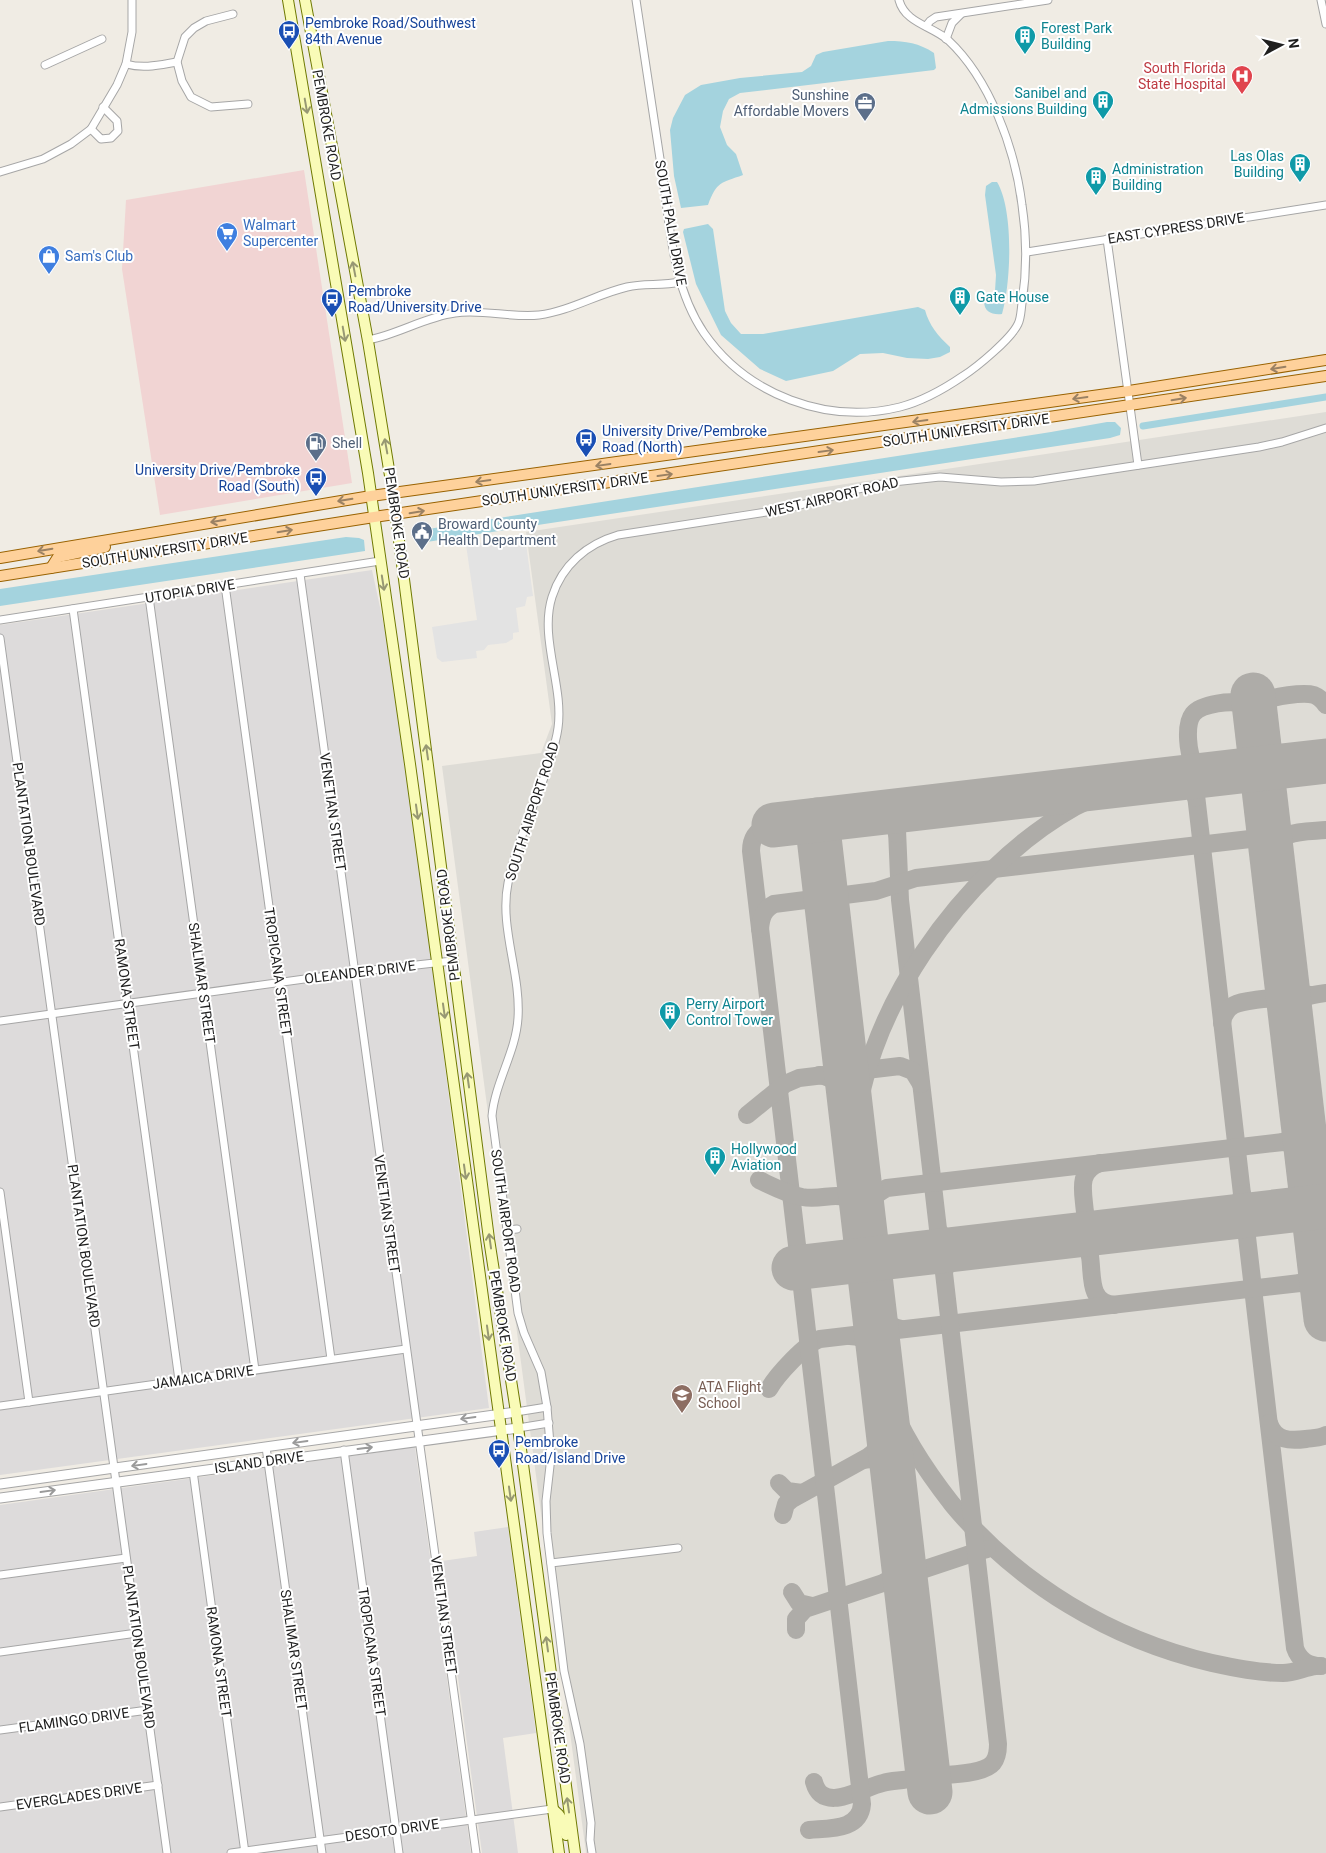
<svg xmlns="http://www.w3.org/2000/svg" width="1326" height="1853" font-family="Roboto,sans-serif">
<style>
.residential{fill:#dddbdb}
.commercial{fill:#f1d4d3}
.airport{fill:#dedcd6}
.parking{fill:#e3e3e3}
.water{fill:#a4d3de}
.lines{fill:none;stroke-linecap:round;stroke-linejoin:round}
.canal{stroke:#a4d3de;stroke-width:7}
.taxiway{stroke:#aeaca8;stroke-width:18}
.runway{stroke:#aeaca8;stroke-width:45}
.minor-casing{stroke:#a6a6a6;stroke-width:9}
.tertiary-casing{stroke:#a6a6a6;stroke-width:11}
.secondary-casing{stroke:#6f7902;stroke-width:12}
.primary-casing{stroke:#996200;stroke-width:12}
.minor{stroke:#fff;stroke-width:7}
.tertiary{stroke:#fff;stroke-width:9}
.secondary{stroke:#f9fbb7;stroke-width:10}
.primary{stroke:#fed19b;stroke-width:10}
.oneway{stroke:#979873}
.oneway2{stroke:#9a8163}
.oneway3{stroke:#9a9a9a}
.labels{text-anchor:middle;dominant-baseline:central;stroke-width:4;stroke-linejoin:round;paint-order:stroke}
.transit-label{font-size:14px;fill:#164399;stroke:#fff;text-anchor:start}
.culture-label{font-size:14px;fill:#0d838f;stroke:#fff;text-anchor:start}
.health-label{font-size:14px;fill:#be3a42;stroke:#fff;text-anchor:end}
.service-label{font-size:14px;fill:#4e5e75;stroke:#fff;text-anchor:start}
.street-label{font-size:14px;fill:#1f1f1f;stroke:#fff}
.shop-label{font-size:14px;fill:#366cbe;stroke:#fff;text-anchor:start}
.education-label{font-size:14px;fill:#785e54;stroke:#fff;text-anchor:start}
</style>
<rect width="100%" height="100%" fill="#f0ece4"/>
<!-- residential -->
<g class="residential">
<path d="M 372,570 L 395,677 L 489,1408 L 0,1475 L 0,625 Z"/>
<path d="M 415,1447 L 471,1853 L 0,1853 L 0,1505 Z"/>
<path d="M 508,1527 L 536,1733 L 503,1738 L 518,1853 L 482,1853 L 442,1561 L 477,1556 L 474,1532 Z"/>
</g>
<!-- commercial -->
<path class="commercial" d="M 304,170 L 352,483 L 160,515 L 122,269 L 126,200 Z"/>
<!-- airport -->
<path class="airport" d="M 1326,412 L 1326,1853 L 586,1853 L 442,766 L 541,753 L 552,724 L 526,532 Z"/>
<!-- parking -->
<path class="parking" d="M 525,536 L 533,596 L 527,597 L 525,606 L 516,608 L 519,632 L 513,633 L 513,639 L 506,643 L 488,645 L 484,650 L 476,651 L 477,658 L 442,662 L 437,658 L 432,627 L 477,620 L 466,545 Z"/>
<!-- water -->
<g class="water">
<path d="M 888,41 C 906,41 919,43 934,53 L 936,68 L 934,70 L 740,93 L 729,99 L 723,111 L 720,127 L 727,145 L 736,154 L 743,175 C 721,183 717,181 708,205 L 681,208 L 674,176 L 670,130 L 673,118 L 685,95 L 701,85 L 740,78 L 802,72 L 811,66 L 816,55 L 823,52 Z"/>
<path d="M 992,182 L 997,182 C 1014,210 1011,283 1002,314 C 992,315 984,312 984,301 L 995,291 L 996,275 L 985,195 L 986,186 Z"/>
<path d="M 708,224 L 713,229 L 725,311 L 731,323 L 741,334 L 763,334 L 918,307 L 925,310 C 929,325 938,336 950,347 L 950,352 L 940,357 L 928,359 L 907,358 L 883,353 L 860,354 L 833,371 L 786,381 L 760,369 L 721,335 L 696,284 L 683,232 L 684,229 Z"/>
<path d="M 1107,422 L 1115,422 L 1121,428 L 1120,435 L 1110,438 L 420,543 L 418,532 L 428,529 L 1051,432 Z"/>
<path d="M 346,537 L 359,538 L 364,540 L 365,551 L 0,606 L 0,589 Z"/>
</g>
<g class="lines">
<!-- canal -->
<path class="canal" d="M 1143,426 L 1326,397"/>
<!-- taxiway -->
<g class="taxiway">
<path d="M 1256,719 C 1257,713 1259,707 1264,702 C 1272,696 1304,692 1314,695 C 1319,697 1323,701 1326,705"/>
<path d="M 1315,762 L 1326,755"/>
<path d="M 1212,774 L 1200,783 L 1196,795 L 1242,1194 L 1239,1208 L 1227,1218"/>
<path d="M 1212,774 C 1206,772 1200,770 1196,765 C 1187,756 1185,724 1193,714 C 1201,704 1233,699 1244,705 C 1250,708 1253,713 1256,719"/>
<path d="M 1171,778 C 1185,779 1193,785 1196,798"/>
<path d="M 907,809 L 900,818 L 897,830 L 900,900 L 938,1229 L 945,1242 L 959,1249"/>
<path d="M 865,815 C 881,814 893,815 897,834"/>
<path d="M 774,825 C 759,828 751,836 751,851 L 797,1245 C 800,1257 807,1263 819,1266"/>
<path d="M 760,929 C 761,918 763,910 774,904 L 876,891 L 916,878 L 1250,839 C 1261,840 1268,846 1272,856 C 1276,829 1304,832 1326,830"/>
<path d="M 1286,979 C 1292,990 1299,995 1311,995"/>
<path d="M 1291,1017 C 1294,997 1309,995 1326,993"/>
<path d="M 1222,1023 C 1225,1004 1239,1002 1255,1000 C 1263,999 1271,997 1279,1001 C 1285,1004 1288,1010 1291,1017"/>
<path d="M 819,1075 C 838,1078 845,1090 851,1107"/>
<path d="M 747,1115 L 785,1084 L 799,1078 L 900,1066 L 913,1071 L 921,1084"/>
<path d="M 1283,1142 C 1295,1143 1301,1148 1307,1158"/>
<path d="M 855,1148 C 856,1018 964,869 1075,807 C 1097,795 1121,788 1146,781"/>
<path d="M 1100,1163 C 1080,1170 1082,1186 1084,1203 C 1085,1212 1085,1219 1091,1226 C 1096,1230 1101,1231 1106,1232"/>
<path d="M 759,1180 C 772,1186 787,1194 802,1197 C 831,1202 848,1181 864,1222 C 866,1206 872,1195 887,1188 L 1283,1142 C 1294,1139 1299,1132 1303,1122 L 1314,1134 L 1326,1137"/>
<path d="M 1242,1194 C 1246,1205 1252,1210 1263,1214"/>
<path d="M 1227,1218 C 1238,1221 1244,1226 1247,1237 L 1295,1648 C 1299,1660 1308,1666 1321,1666"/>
<path d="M 1106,1232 C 1096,1237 1090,1244 1090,1256 C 1093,1276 1088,1302 1114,1305"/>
<path d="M 1069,1236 C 1080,1239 1087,1245 1090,1256"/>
<path d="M 1300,1283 C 1312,1284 1319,1289 1324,1300"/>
<path d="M 873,1300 C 878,1315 885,1326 902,1329"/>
<path d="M 849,1336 C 859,1336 869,1341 874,1350 C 883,1363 883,1382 888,1397 C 902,1435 927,1472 952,1504 C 1018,1584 1112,1640 1212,1663 C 1235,1668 1259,1673 1283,1673 C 1295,1673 1305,1667 1316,1666"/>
<path d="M 769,1389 C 776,1376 806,1343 820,1339 L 1300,1283 L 1312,1277 L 1319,1263"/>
<path d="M 1269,1423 C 1275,1441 1290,1441 1306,1439 C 1313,1438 1320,1438 1326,1435"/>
<path d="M 863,1460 C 879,1457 889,1464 894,1478"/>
<path d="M 779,1483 L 787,1491 L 802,1493"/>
<path d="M 783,1515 L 786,1504 L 792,1499 L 868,1457 C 881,1448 885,1436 887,1421"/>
<path d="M 885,1582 C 900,1573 901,1559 901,1544"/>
<path d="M 792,1592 L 799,1603 L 812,1606"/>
<path d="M 796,1630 L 796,1619 L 805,1609 L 976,1552 L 987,1549"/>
<path d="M 928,1776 C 944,1775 983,1775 993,1763 C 997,1758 998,1751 998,1744 L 944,1273 L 947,1259 L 959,1249"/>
<path d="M 814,1782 C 823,1815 863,1787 883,1783 C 896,1779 914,1782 924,1772 L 925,1751"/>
<path d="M 809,1830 C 828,1828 860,1831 862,1804 L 802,1288 C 803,1277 809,1270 819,1266"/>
</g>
<!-- runway -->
<g class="runway">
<path d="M 1253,695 L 1326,1319"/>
<path d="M 817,820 L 930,1792"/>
<path d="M 774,825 L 1326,761"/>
<path d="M 794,1268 L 1326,1206"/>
</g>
<!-- minor casing -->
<g class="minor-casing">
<g id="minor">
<path d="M 636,0 C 645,57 653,115 662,172 C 670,226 672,286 704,333 C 747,395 827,425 900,407 C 923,401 944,389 963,376 C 977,367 1011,339 1018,324 C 1021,318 1021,310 1022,303 C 1027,270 1027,238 1022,205 C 1015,149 990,79 948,40 C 932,26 905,23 899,0"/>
<path d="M 1321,0 L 1326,24"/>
<path d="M 233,14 L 206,21 L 194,28 L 185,37 L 177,62 L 182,81 L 191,97 L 211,107 L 248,104"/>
<path d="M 926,26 L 930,21 L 936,17 L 1048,0"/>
<path d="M 946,39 L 952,23 L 961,14"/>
<path d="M 126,64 C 144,69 159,65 177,62"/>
<path d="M 45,65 L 102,39"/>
<path d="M 91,129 L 101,139 L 111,138 L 118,131 L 117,121 L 103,107"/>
<path d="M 0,172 L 43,159 L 71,144 L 91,129 L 117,85 L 126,64 L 132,32 L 132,0"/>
<path d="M 1107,239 L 1138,465"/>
<path d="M 1027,252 L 1326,205"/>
<path d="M 368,340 C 399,334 425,317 455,313 C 483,309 511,318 539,315 C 570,311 597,294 627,287 C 644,283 662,286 680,282"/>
<path d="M 300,574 L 476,1853"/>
<path d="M 225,585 L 331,1359"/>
<path d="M 149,597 L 255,1370"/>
<path d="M 73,609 L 179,1380"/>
<path d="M 0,620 L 380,561"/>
<path d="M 0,638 L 167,1853"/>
<path d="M 0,1021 L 355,972 L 452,961"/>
<path d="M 0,1192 L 29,1402"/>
<path d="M 507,1230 L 517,1229"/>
<path d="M 0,1406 L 406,1349"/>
<path d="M 516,1412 L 547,1407"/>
<path d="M 518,1428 L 549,1423"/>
<path d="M 266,1447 L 322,1853"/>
<path d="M 344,1450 L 399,1853"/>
<path d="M 193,1471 L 245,1853"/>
<path d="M 551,1563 L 678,1548"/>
<path d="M 0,1575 L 126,1558"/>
<path d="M 0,1652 L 137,1633"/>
<path d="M 0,1730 L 148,1710"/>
<path d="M 0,1807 L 158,1785"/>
<path d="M 231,1853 L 552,1809"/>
<path d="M 592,1853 L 590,1840 L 591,1823 L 580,1744 L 564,1671 L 547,1533 L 546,1501 L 551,1457 L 547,1407 L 541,1372 L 524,1333 L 518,1313 L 492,1116 C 495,1082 516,1052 518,1018 C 521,973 499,927 508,883 C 516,846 532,810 545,775 C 550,760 556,744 558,728 C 564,686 539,638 552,597 C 562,565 587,544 618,535 L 786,509 L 858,489 L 893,482 L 940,477 L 1001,482 L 1034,481 L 1259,447 L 1282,442 L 1326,428"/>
</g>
</g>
<!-- tertiary casing -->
<g class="tertiary-casing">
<g id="tertiary">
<path d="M 0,1484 L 516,1412"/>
<path d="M 0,1498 L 518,1428"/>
</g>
</g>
<!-- secondary casing -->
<g class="secondary-casing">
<g id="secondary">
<path d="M 288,0 L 368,473 L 410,764 L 559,1853"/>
<path d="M 305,0 L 368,341 L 393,494 L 489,1239 L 516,1412 L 575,1853"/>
<path d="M 552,1809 C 562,1815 564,1824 566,1835"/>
</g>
</g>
<!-- primary casing -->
<g class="primary-casing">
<g id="primary">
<path d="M 0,558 L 371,496 L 1129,391 L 1326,360"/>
<path d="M 51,568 L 58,557 L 105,547"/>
<path d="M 0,576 L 374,517 L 1326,376"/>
</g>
</g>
<!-- minor -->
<use href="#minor" class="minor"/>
<!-- tertiary -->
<use href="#tertiary" class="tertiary"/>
<!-- secondary -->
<use href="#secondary" class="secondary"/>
<!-- primary -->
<use href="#primary" class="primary"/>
</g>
<!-- one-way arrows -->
<defs><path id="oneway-shaft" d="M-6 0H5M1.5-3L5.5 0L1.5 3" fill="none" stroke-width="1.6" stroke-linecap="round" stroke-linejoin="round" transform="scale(1.25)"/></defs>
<g class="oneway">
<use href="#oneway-shaft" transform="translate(306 106) rotate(80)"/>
<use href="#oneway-shaft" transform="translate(354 269) rotate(-101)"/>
<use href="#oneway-shaft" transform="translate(344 334) rotate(80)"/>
<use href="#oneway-shaft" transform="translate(386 446) rotate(-100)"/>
<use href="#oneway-shaft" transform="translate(383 583) rotate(81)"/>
<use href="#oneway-shaft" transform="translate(427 752) rotate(-98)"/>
<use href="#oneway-shaft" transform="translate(417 812) rotate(82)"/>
<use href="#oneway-shaft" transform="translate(444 1011) rotate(82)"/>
<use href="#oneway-shaft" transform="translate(468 1080) rotate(-98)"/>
<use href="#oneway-shaft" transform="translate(465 1172) rotate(82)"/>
<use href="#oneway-shaft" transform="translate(490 1241) rotate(-98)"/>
<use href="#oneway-shaft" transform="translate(488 1333) rotate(82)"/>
<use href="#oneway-shaft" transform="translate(510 1494) rotate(82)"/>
<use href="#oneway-shaft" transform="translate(547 1644) rotate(-98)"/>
<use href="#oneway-shaft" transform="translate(568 1805) rotate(-98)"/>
</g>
<g class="oneway2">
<use href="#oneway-shaft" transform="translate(1278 368) rotate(171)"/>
<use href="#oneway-shaft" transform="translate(1080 398) rotate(172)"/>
<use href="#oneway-shaft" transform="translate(1179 399) rotate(-9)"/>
<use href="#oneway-shaft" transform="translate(920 421) rotate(172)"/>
<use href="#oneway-shaft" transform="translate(826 451) rotate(-8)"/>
<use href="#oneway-shaft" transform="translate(603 465) rotate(172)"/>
<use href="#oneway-shaft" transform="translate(665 475) rotate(-8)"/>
<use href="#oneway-shaft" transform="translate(483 481) rotate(172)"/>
<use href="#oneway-shaft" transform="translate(345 500) rotate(171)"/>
<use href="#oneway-shaft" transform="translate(417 512) rotate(-9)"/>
<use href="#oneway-shaft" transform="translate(218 521) rotate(171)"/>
<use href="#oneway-shaft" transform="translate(285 531) rotate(-9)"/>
<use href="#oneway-shaft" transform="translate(45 550) rotate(170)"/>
</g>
<g class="oneway3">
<use href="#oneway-shaft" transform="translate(468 1418) rotate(172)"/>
<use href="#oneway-shaft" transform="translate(300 1442) rotate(172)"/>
<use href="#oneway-shaft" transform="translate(365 1448) rotate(-7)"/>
<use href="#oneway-shaft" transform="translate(139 1465) rotate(172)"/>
<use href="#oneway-shaft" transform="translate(48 1491) rotate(-8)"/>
</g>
<!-- icons -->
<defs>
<g id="bus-pin" transform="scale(1.125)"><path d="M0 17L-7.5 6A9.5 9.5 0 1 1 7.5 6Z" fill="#1a4fb4" stroke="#fff"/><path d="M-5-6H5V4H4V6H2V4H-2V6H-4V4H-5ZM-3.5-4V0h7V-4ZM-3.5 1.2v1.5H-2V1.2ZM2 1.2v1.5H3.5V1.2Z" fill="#fff"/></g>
<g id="building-pin" transform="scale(1.125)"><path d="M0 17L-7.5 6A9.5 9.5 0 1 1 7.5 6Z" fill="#0f9aa8" stroke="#fff"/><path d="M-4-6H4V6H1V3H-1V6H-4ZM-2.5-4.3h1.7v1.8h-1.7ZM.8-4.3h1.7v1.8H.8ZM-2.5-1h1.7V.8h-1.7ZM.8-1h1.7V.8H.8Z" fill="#fff"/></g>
<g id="hospital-pin" transform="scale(1.125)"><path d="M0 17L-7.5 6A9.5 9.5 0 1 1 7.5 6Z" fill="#e0444e" stroke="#fff"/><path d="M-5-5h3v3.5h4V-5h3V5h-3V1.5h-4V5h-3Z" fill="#fff"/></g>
<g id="office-pin" transform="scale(1.125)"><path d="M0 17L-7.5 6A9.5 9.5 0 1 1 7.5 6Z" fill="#5c6f8a" stroke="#fff"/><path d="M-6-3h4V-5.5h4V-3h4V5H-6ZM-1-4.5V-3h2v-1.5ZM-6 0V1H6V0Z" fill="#fff"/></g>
<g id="supermarket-pin" transform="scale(1.125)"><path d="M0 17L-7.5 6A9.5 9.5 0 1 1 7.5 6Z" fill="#3f7fe0" stroke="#fff"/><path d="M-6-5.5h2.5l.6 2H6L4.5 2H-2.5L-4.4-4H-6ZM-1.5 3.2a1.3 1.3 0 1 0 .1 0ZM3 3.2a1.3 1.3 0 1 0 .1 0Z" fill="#fff"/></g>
<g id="shop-pin" transform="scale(1.125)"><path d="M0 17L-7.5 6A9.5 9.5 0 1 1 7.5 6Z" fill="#3f7fe0" stroke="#fff"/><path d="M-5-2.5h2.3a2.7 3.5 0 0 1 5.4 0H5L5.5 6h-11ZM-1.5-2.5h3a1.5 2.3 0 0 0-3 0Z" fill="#fff"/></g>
<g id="fuel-pin" transform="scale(1.125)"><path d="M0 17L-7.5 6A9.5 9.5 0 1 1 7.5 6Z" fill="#5c6f8a" stroke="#fff"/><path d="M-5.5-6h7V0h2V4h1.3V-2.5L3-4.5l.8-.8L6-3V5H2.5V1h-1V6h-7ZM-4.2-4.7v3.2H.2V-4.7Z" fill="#fff"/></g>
<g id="civic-pin" transform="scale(1.125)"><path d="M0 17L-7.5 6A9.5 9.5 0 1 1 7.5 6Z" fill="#5c6f8a" stroke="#fff"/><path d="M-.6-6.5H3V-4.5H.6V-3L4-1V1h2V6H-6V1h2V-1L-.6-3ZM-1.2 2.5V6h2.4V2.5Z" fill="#fff"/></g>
<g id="school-pin" transform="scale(1.125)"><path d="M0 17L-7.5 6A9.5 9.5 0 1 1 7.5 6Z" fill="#8d6e63" stroke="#fff"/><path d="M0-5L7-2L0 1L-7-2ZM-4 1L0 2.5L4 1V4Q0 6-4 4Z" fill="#fff"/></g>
</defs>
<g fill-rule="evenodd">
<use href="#bus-pin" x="289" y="31"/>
<use href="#building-pin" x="1025" y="36"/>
<use href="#hospital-pin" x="1242" y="76"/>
<use href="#building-pin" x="1103" y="101"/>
<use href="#office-pin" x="865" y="103"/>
<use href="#building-pin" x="1300" y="164"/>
<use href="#building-pin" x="1096" y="177"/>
<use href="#supermarket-pin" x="227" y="233"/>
<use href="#shop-pin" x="49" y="256"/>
<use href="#building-pin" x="960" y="297"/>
<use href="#bus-pin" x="332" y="299"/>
<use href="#bus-pin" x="586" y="439"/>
<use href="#fuel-pin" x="316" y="443"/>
<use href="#bus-pin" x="316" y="478"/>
<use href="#civic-pin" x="422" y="532"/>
<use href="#building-pin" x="670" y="1012"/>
<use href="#building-pin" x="715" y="1157"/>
<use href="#school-pin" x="682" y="1395"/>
<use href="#bus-pin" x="499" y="1450"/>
</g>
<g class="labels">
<!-- transit labels -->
<g class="transit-label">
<text x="305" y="23">Pembroke Road/Southwest<tspan x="305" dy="16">84th Avenue</tspan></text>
<text x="348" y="291">Pembroke<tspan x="348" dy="16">Road/University Drive</tspan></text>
<text x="602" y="431">University Drive/Pembroke<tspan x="602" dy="16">Road (North)</tspan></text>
<text x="300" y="470" text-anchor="end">University Drive/Pembroke<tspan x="300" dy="16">Road (South)</tspan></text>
<text x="515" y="1442">Pembroke<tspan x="515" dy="16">Road/Island Drive</tspan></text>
</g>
<!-- culture labels -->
<g class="culture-label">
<text x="1041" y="28">Forest Park<tspan x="1041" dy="16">Building</tspan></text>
<text x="1087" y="93" text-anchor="end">Sanibel and<tspan x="1087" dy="16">Admissions Building</tspan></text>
<text x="1284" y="156" text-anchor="end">Las Olas<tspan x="1284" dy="16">Building</tspan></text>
<text x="1112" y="169">Administration<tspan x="1112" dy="16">Building</tspan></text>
<text x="976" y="297">Gate House</text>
<text x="686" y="1004">Perry Airport<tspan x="686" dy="16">Control Tower</tspan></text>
<text x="731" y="1149">Hollywood<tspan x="731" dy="16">Aviation</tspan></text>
</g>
<!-- health labels -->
<g class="health-label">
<text x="1226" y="68">South Florida<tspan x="1226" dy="16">State Hospital</tspan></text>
</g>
<!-- service labels -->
<g class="service-label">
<text x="849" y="95" text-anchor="end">Sunshine<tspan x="849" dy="16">Affordable Movers</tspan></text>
<text x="332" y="443">Shell</text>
<text x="438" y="524">Broward County<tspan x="438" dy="16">Health Department</tspan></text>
</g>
<!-- street labels -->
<g class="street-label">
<text transform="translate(327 125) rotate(80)">PEMBROKE ROAD</text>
<text transform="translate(671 223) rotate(80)">SOUTH PALM DRIVE</text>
<text transform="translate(1176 228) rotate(-9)">EAST CYPRESS DRIVE</text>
<text transform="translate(966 430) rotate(-8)">SOUTH UNIVERSITY DRIVE</text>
<text transform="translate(565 489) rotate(-8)">SOUTH UNIVERSITY DRIVE</text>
<text transform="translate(832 497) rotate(-13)">WEST AIRPORT ROAD</text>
<text transform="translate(397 523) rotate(82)">PEMBROKE ROAD</text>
<text transform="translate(165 550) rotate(-9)">SOUTH UNIVERSITY DRIVE</text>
<text transform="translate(190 591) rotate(-9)">UTOPIA DRIVE</text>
<text transform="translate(532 811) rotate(-72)">SOUTH AIRPORT ROAD</text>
<text transform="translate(333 812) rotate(82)">VENETIAN STREET</text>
<text transform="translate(29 844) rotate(82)">PLANTATION BOULEVARD</text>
<text transform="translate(448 925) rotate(-97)">PEMBROKE ROAD</text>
<text transform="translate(278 972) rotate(82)">TROPICANA STREET</text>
<text transform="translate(360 972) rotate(-7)">OLEANDER DRIVE</text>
<text transform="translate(202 983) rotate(82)">SHALIMAR STREET</text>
<text transform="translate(127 994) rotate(82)">RAMONA STREET</text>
<text transform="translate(387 1214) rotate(82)">VENETIAN STREET</text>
<text transform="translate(506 1221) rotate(82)">SOUTH AIRPORT ROAD</text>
<text transform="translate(84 1246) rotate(82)">PLANTATION BOULEVARD</text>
<text transform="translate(503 1326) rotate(81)">PEMBROKE ROAD</text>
<text transform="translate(203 1377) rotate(-8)">JAMAICA DRIVE</text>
<text transform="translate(259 1462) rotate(-8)">ISLAND DRIVE</text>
<text transform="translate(444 1615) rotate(82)">VENETIAN STREET</text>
<text transform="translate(139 1647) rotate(82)">PLANTATION BOULEVARD</text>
<text transform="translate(294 1650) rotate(82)">SHALIMAR STREET</text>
<text transform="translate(372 1652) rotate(82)">TROPICANA STREET</text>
<text transform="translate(219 1662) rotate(82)">RAMONA STREET</text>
<text transform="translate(74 1720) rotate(-8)">FLAMINGO DRIVE</text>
<text transform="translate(558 1728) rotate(82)">PEMBROKE ROAD</text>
<text transform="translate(79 1796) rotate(-8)">EVERGLADES DRIVE</text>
<text transform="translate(392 1830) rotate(-8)">DESOTO DRIVE</text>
</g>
<!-- shop labels -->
<g class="shop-label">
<text x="243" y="225">Walmart<tspan x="243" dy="16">Supercenter</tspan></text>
<text x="65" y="256">Sam's Club</text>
</g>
<!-- education labels -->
<g class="education-label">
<text x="698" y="1387">ATA Flight<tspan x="698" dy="16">School</tspan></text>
</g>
</g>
<!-- north arrow -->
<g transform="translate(1281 45) rotate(83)" stroke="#ffffff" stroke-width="4" paint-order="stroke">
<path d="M0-4L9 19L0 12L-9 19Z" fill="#1f1f1f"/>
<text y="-8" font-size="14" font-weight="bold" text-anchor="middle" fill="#1f1f1f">N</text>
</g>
</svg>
